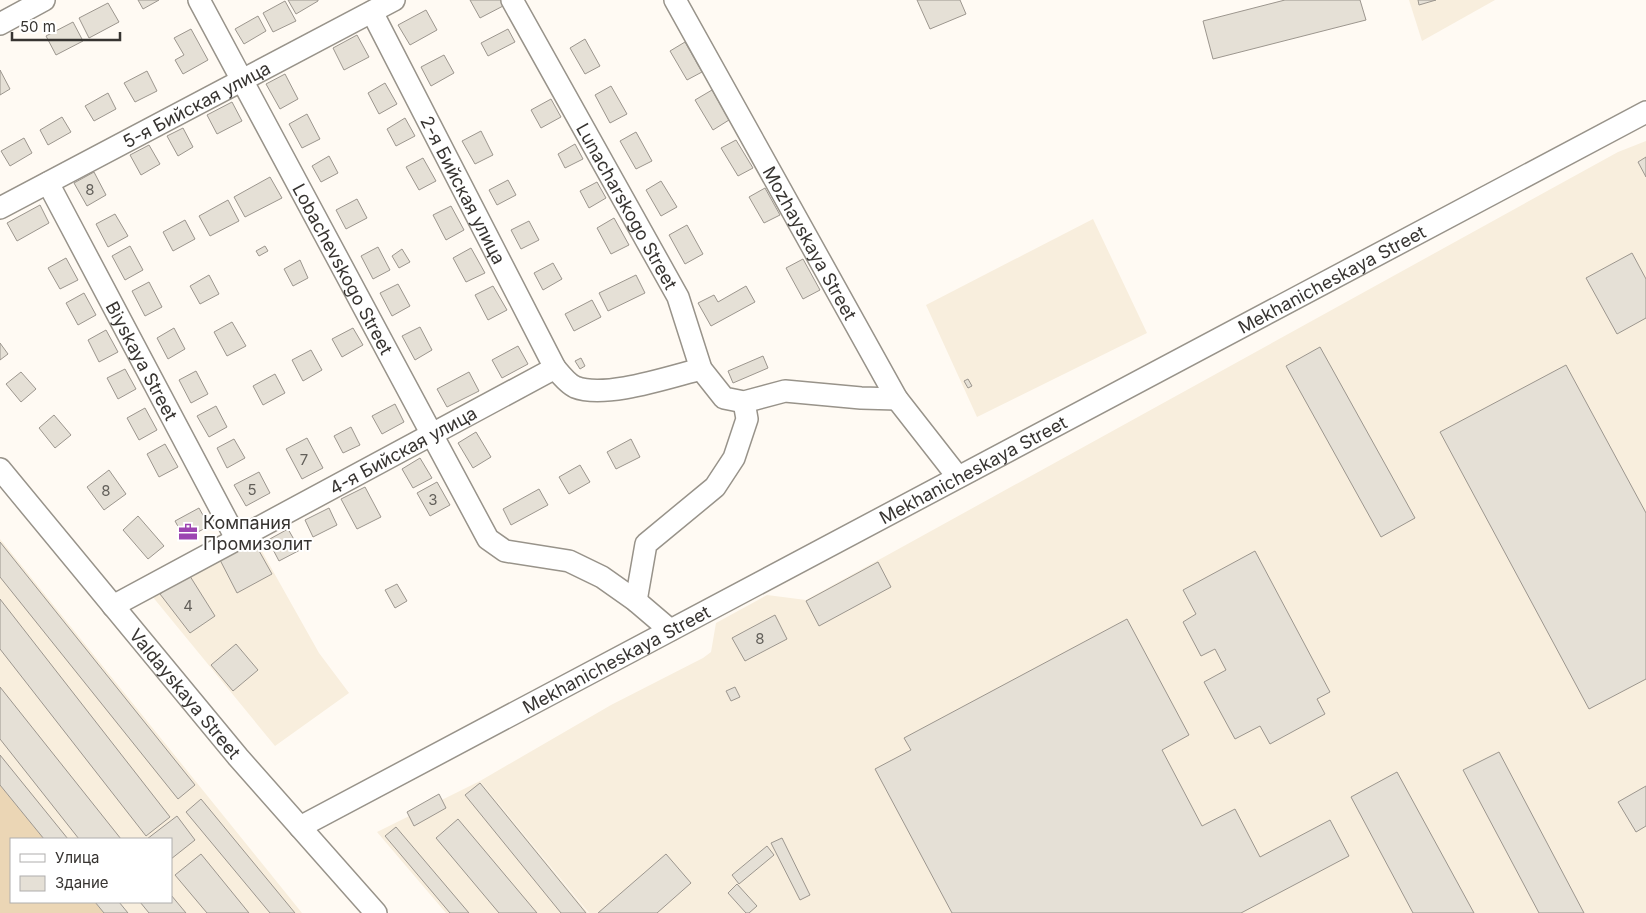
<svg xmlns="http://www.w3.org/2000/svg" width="1646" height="913" font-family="Inter,sans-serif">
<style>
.built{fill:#f8eedd}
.green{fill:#ebd6b5}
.building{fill:#e5e0d6;stroke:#9c968e}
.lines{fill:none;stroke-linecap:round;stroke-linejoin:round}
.minor-casing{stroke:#98938a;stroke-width:24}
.minor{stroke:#fff;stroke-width:21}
.labels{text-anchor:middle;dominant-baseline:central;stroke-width:4;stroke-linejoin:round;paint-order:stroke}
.number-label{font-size:15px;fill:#625f5a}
.street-label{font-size:18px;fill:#373431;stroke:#fff}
.poi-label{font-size:18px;fill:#373431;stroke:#fff;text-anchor:start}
</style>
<rect width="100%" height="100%" fill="#fffaf3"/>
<!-- built -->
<g class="built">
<path d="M 1409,0 L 1495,0 L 1422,41 Z"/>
<path d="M 1646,141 L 1646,913 L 589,913 L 480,781 L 611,705 L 703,658 L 711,652 L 716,623 L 767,595 L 806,600 L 1618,152 Z"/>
<path d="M 1093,219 L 1147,333 L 977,417 L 926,305 Z"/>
<path d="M 0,539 L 302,913 L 104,913 L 95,902 L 171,902 L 171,839 L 44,839 L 0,785 Z"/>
<path d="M 255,539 L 319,653 L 349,693 L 275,746 L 152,596 Z"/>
<path d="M 480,781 L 588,913 L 446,913 L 377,832 Z"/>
</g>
<!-- green -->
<path class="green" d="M 0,785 L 44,839 L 11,839 L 11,902 L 95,902 L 104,913 L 0,913 Z"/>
<!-- building -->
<g class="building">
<path d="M 138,0 L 159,0 L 143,9 Z"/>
<path d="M 288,0 L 318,0 L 318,1 L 296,14 Z"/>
<path d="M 470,0 L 503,0 L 505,5 L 480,18 Z"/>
<path d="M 917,0 L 960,0 L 966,14 L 930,29 Z"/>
<path d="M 1285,0 L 1360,0 L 1366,20 L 1213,59 L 1203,21 Z"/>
<path d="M 1418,0 L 1436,0 L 1419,5 Z"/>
<path d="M 285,1 L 296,21 L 273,32 L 263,13 Z"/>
<path d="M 108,3 L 119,22 L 89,38 L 79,18 Z"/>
<path d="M 426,10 L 437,30 L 410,45 L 398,25 Z"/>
<path d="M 258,16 L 266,31 L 244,44 L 235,29 Z"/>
<path d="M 73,22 L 83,41 L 56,55 L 46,36 Z"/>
<path d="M 191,29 L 208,60 L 183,74 L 175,60 L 184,55 L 174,38 Z"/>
<path d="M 508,29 L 515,42 L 488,56 L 481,43 Z"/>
<path d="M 357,35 L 369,57 L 344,70 L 333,48 Z"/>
<path d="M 585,39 L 600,66 L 585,74 L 570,48 Z"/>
<path d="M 685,42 L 702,72 L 687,80 L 670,51 Z"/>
<path d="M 444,55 L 454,73 L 431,86 L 421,67 Z"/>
<path d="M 0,70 L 10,89 L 0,95 Z"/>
<path d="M 147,71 L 157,91 L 135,102 L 124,83 Z"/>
<path d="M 285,74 L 298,99 L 280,109 L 266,84 Z"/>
<path d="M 385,83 L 397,104 L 379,114 L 368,93 Z"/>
<path d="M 611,86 L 627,114 L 610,123 L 595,95 Z"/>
<path d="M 712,90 L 729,120 L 713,130 L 695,100 Z"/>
<path d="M 108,93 L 116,109 L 94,121 L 85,106 Z"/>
<path d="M 551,99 L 561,117 L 541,128 L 531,110 Z"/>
<path d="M 232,102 L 242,121 L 217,134 L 207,115 Z"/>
<path d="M 307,114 L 320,139 L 302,148 L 289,124 Z"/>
<path d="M 62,117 L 71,132 L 48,145 L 40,130 Z"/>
<path d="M 405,118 L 415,136 L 396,146 L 387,129 Z"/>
<path d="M 183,128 L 193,147 L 178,156 L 167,136 Z"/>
<path d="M 481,131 L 493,155 L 475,164 L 462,141 Z"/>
<path d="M 636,132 L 652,161 L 636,169 L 620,141 Z"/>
<path d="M 24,138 L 32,153 L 10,166 L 1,151 Z"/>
<path d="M 736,140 L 753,168 L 738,176 L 721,148 Z"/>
<path d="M 575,144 L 583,159 L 565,168 L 558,154 Z"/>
<path d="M 149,145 L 160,164 L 141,175 L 130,155 Z"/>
<path d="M 329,156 L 338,173 L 321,182 L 312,166 Z"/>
<path d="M 1646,157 L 1646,177 L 1638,162 Z"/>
<path d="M 423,158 L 436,181 L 419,190 L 406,167 Z"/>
<path d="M 94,172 L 106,195 L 87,206 L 74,183 Z"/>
<path d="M 270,177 L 282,198 L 245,217 L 234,197 Z"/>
<path d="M 508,180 L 516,195 L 497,205 L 489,190 Z"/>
<path d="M 661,181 L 677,207 L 661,216 L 646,190 Z"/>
<path d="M 597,182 L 606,198 L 589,208 L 580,191 Z"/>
<path d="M 765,188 L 780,215 L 764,223 L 749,197 Z"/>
<path d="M 357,199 L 367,218 L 346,229 L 336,210 Z"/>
<path d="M 228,200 L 239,221 L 210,236 L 199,216 Z"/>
<path d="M 40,205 L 49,223 L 17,241 L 7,223 Z"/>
<path d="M 451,206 L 464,230 L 446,240 L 433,215 Z"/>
<path d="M 115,214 L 128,236 L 108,247 L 96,224 Z"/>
<path d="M 614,218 L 629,245 L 611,254 L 597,228 Z"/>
<path d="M 185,220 L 195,239 L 173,251 L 163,232 Z"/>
<path d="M 529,221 L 539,240 L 521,249 L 511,230 Z"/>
<path d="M 687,225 L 703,254 L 685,264 L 669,235 Z"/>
<path d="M 130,246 L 143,270 L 125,280 L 112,256 Z"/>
<path d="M 265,246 L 268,251 L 259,256 L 256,251 Z"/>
<path d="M 378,247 L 390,270 L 373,279 L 361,256 Z"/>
<path d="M 471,248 L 485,273 L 466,282 L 453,258 Z"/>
<path d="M 402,249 L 410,262 L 399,268 L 392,256 Z"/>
<path d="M 1632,253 L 1646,279 L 1646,318 L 1617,334 L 1586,278 Z"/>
<path d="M 66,258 L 78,280 L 60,289 L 48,268 Z"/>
<path d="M 803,259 L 820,290 L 803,299 L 786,268 Z"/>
<path d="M 300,260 L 308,278 L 293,286 L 284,269 Z"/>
<path d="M 553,263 L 562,279 L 543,290 L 534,273 Z"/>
<path d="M 209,275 L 219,294 L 200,304 L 190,286 Z"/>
<path d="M 636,275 L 645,293 L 608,311 L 599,293 Z"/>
<path d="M 149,282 L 162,307 L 145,316 L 132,291 Z"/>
<path d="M 398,284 L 410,306 L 392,316 L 380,293 Z"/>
<path d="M 493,286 L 507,310 L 488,320 L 475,295 Z"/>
<path d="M 746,286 L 755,302 L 711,326 L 698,303 L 714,295 L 718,302 Z"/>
<path d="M 84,293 L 96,315 L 78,325 L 66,303 Z"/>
<path d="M 592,300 L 601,317 L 574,331 L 565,314 Z"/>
<path d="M 232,322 L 246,346 L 227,356 L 214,332 Z"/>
<path d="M 420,327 L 432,350 L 415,360 L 402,336 Z"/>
<path d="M 174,328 L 185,349 L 168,359 L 157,338 Z"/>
<path d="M 353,328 L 363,345 L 342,357 L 332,339 Z"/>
<path d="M 106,330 L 118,352 L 99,362 L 88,340 Z"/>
<path d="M 0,343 L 8,354 L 0,360 Z"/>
<path d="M 518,346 L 528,364 L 502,378 L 492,360 Z"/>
<path d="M 1320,347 L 1415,518 L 1381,537 L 1286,366 Z"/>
<path d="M 311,350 L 322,370 L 303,381 L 292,360 Z"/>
<path d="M 763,356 L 768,368 L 733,383 L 728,371 Z"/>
<path d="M 581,358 L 585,366 L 580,369 L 575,361 Z"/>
<path d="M 1566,365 L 1646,513 L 1646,679 L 1589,709 L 1440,432 Z"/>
<path d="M 125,369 L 136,389 L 118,399 L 107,378 Z"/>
<path d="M 196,371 L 208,394 L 191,403 L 179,380 Z"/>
<path d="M 21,372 L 36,389 L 21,402 L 6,384 Z"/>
<path d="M 469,372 L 479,391 L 447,407 L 437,389 Z"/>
<path d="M 275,374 L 285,393 L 263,405 L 253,386 Z"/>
<path d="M 968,379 L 972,386 L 968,388 L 964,381 Z"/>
<path d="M 395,404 L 404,422 L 382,434 L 372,416 Z"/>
<path d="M 216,406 L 227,427 L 209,437 L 197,416 Z"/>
<path d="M 145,408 L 157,430 L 139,440 L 127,418 Z"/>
<path d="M 54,415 L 71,435 L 55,448 L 39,428 Z"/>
<path d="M 351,427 L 360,445 L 343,453 L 334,436 Z"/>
<path d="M 476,432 L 491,457 L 473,468 L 458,443 Z"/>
<path d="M 307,438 L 323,468 L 302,479 L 286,449 Z"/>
<path d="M 234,439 L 245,458 L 227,468 L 217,448 Z"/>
<path d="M 631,439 L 640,457 L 616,469 L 607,452 Z"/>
<path d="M 165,444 L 178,467 L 159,477 L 147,454 Z"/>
<path d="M 420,458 L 432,478 L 413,488 L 402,469 Z"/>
<path d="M 580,465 L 590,482 L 569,494 L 559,477 Z"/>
<path d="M 109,470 L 126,494 L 104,510 L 87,487 Z"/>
<path d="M 259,472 L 270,493 L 246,506 L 234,485 Z"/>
<path d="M 437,482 L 450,505 L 430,516 L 417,493 Z"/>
<path d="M 365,487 L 381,517 L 357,529 L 341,499 Z"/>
<path d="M 539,489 L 548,505 L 511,525 L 503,509 Z"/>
<path d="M 199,508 L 209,526 L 185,539 L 175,521 Z"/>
<path d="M 329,508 L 337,525 L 313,537 L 305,520 Z"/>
<path d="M 138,516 L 164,546 L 148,559 L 123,530 Z"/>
<path d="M 288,529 L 300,550 L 279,561 L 268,540 Z"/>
<path d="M 253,540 L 272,574 L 237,593 L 219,558 Z"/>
<path d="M 0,542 L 195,785 L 178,799 L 0,577 Z"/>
<path d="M 1255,551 L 1330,692 L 1317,699 L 1325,714 L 1270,744 L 1260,726 L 1235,739 L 1204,682 L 1226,670 L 1215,649 L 1201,656 L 1183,622 L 1196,614 L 1183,590 Z"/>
<path d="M 878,562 L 891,587 L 819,626 L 806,601 Z"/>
<path d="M 188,573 L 215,616 L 190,633 L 160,594 Z"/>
<path d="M 397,584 L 407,601 L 395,608 L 385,590 Z"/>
<path d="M 0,599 L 170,817 L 146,836 L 0,649 Z"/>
<path d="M 775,615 L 787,639 L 745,661 L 732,638 Z"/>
<path d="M 1127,619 L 1189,735 L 1162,750 L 1202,826 L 1235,809 L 1260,857 L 1330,820 L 1349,856 L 1241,913 L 952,913 L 875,769 L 911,750 L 904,738 Z"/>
<path d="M 236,644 L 258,670 L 233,691 L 211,665 Z"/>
<path d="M 0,687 L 121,839 L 79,839 L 0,739 Z"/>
<path d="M 735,687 L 740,697 L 731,701 L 726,691 Z"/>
<path d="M 1499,752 L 1584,913 L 1539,913 L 1463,770 Z"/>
<path d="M 0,755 L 68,839 L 44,839 L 0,785 Z"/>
<path d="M 1397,772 L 1474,913 L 1413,913 L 1351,797 Z"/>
<path d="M 480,783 L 586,913 L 561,913 L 465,795 Z"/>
<path d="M 1646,786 L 1646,826 L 1636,832 L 1618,802 Z"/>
<path d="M 439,794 L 446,808 L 414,826 L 407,812 Z"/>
<path d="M 201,799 L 295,913 L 270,913 L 186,812 Z"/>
<path d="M 177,816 L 195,840 L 171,859 L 171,839 L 147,839 Z"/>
<path d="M 458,819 L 537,913 L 499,913 L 436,838 Z"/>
<path d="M 396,827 L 469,913 L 450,913 L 385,836 Z"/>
<path d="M 782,838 L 810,895 L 800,900 L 771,843 Z"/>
<path d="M 767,846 L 774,855 L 739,884 L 732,875 Z"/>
<path d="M 201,854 L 249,913 L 207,913 L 175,875 Z"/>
<path d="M 666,854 L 691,883 L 657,913 L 598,913 Z"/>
<path d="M 737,884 L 757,906 L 749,913 L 746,913 L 728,893 Z"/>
<path d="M 171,895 L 186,913 L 149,913 L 140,902 L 171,902 Z"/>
<path d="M 95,902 L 119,902 L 128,913 L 104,913 Z"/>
</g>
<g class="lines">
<!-- minor casing -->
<g class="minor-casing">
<g id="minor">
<path id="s1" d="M 199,0 L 488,539 L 505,551 L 569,561 L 602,577 L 636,601 L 670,630"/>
<path id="s2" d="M 512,0 L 678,297 L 701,369 L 724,398 L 744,402 L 785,391 L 861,398 L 897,399"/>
<path id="s3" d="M 675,0 L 897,399 L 958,477"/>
<path id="s4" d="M 372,12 L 555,368"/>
<path d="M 0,24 L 44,0"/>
<path id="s5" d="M 48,183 L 237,540"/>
<path id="s6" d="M 0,208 L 394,0"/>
<path id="s7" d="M 0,469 L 238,757 L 376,913"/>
<path d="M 636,601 L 646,544 L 715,487 L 734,458 L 747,419 L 744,402"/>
<path id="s8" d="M 113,606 L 555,368 C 560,374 568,384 575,387 C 605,399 669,377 701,369"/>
<path id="s9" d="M 300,827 L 1646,112"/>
</g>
</g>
<!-- minor -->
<use href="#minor" class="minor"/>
</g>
<!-- icons -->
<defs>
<g id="office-bare" transform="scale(1.5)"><path d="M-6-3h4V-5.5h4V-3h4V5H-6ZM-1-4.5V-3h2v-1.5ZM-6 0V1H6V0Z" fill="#9c44b1" stroke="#fff" stroke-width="2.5" paint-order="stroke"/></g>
</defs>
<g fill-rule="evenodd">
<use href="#office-bare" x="188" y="532"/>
</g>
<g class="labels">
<!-- number labels -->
<g class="number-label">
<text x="90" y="189">8</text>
<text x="304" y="459">7</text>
<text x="252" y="489">5</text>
<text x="106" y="490">8</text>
<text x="433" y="499">3</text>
<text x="188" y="605">4</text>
<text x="760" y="638">8</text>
</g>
<!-- street labels -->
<g class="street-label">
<text stroke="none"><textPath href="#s6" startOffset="222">5-я Бийская улица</textPath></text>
<text stroke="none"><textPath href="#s4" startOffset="200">2-я Бийская улица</textPath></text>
<text stroke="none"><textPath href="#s2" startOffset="236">Lunacharskogo Street</textPath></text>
<text stroke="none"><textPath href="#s3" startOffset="278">Mozhayskaya Street</textPath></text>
<text stroke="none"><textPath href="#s1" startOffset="305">Lobachevskogo Street</textPath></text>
<text stroke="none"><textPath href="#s9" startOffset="1168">Mekhanicheskaya Street</textPath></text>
<text stroke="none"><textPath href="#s5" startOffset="201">Biyskaya Street</textPath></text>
<text stroke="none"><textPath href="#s8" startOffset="329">4-я Бийская улица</textPath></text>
<text stroke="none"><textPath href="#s9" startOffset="762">Mekhanicheskaya Street</textPath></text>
<text stroke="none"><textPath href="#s9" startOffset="358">Mekhanicheskaya Street</textPath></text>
<text stroke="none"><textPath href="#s7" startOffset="291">Valdayskaya Street</textPath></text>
</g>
<!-- poi labels -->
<g class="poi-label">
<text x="203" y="522">Компания<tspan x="203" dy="21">Промизолит</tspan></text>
</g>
</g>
<!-- legend -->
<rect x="10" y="838" width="162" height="65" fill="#ffffff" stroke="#afaead"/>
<rect x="20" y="854" width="25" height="8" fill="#ffffff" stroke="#afaead"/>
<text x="55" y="863" font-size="15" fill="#373431">Улица</text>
<rect x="20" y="876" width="25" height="15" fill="#e5e0d6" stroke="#afaead"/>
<text x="55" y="888" font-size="15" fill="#373431">Здание</text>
<!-- scale -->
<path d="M12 32v8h108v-8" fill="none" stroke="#373431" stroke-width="2.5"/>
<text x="20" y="32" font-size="15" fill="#373431" stroke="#ffffff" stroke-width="4" paint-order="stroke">50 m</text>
</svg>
